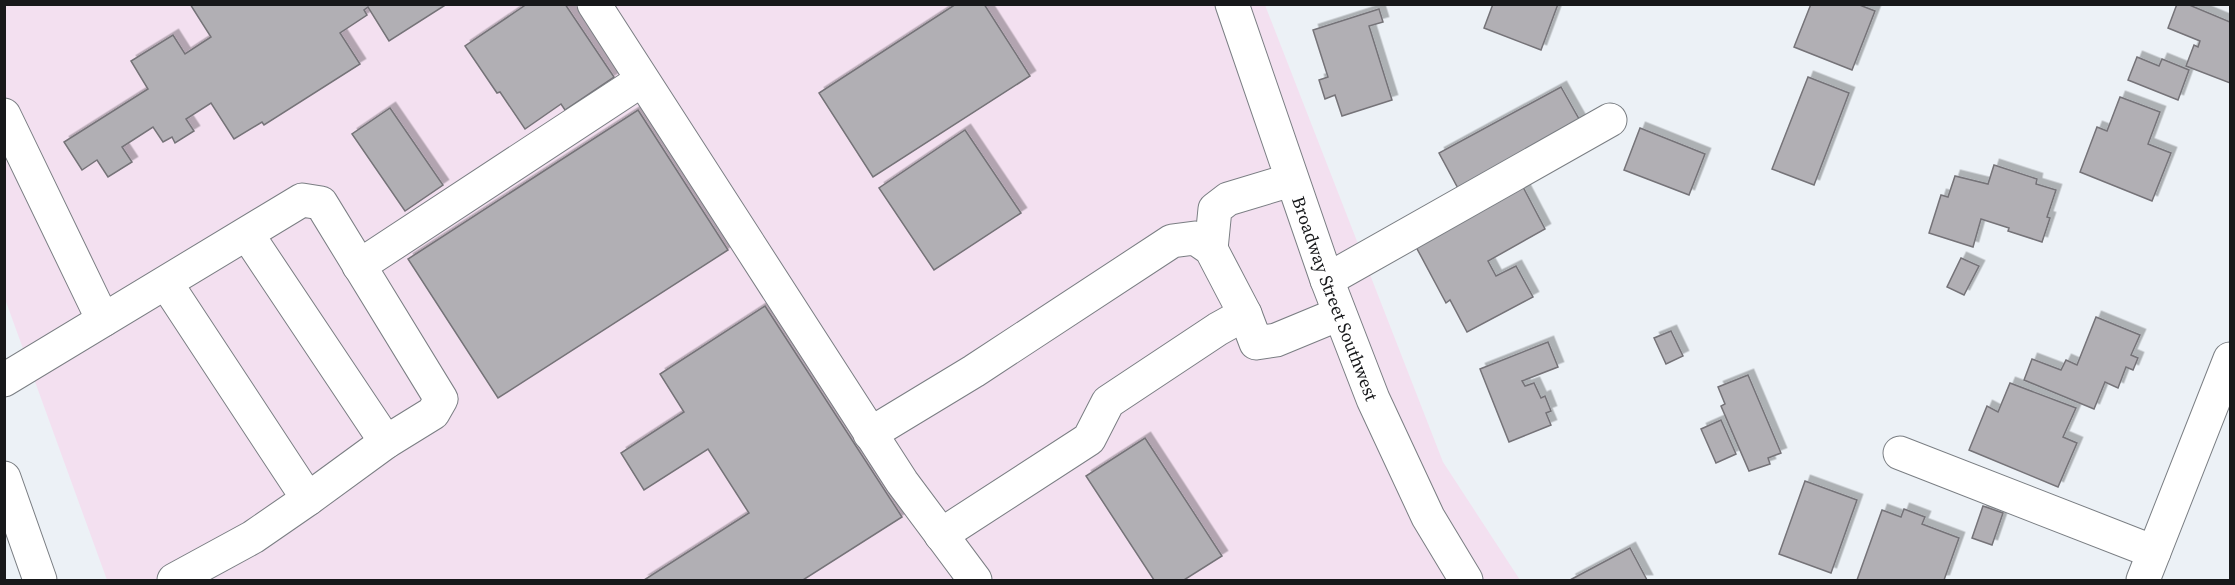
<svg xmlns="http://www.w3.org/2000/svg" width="2235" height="585" font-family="'Source Serif 4',serif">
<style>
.industrial{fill:#f3e0f0}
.building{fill:#b1afb4;stroke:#757378;stroke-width:1.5;filter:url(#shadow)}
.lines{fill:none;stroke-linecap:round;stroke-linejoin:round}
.minor-casing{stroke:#7a7e83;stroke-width:35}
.major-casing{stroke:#7a7e83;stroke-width:35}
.minor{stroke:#fff;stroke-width:33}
.major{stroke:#fff;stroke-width:33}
.labels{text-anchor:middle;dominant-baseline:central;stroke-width:4.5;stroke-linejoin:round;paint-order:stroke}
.street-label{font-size:18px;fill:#17181a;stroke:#fff}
</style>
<defs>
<filter id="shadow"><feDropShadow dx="5.5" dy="-5.5" stdDeviation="0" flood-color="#0004"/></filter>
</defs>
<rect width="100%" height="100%" fill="#ecf1f6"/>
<!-- industrial -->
<path class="industrial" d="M 5,5 L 1265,5 L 1443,462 L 1520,580 L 107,580 L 5,299 Z"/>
<!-- building -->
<g class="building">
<path d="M 190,4 L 447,4 L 389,41 L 368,7 L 364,10 L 367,15 L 340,33 L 360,64 L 264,125 L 262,122 L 234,139 L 211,103 L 186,119 L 194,131 L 175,143 L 172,137 L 163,142 L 153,127 L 122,147 L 132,162 L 108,177 L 97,160 L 82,170 L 64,142 L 148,89 L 131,61 L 173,35 L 185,54 L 211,37 Z"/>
<path d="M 527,4 L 565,4 L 614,77 L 565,110 L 561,104 L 525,129 L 500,92 L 497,93 L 465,46 Z"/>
<path d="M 956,4 L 984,4 L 1030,76 L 873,177 L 819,93 Z"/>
<path d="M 1493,4 L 1558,4 L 1541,50 L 1484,28 Z"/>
<path d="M 1811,4 L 1857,4 L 1875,11 L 1852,70 L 1794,47 Z"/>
<path d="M 2177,4 L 2187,4 L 2230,22 L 2230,83 L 2186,66 L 2194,45 L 2198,47 L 2200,41 L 2168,28 Z"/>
<path d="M 1379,9 L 1383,22 L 1369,26 L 1392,100 L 1342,116 L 1335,95 L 1325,99 L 1319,80 L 1328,77 L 1313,30 Z"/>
<path d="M 2137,57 L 2159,66 L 2162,59 L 2189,70 L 2178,100 L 2128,80 Z"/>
<path d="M 1808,77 L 1849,93 L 1814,185 L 1772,169 Z"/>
<path d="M 1561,87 L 1583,126 L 1460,192 L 1439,153 Z"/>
<path d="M 2120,97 L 2160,112 L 2148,144 L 2171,153 L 2152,201 L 2080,172 L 2097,127 L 2107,131 Z"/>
<path d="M 390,108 L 443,185 L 405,211 L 352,134 Z"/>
<path d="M 638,110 L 728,250 L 498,398 L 408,259 Z"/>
<path d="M 1640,128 L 1705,154 L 1689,195 L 1624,170 Z"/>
<path d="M 965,130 L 1021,213 L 934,270 L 879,188 Z"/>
<path d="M 1994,165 L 2037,179 L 2036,184 L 2056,190 L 2047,217 L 2050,218 L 2042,242 L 2008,231 L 2009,228 L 1981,219 L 1973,247 L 1929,233 L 1941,195 L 1948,197 L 1955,176 L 1988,184 Z"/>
<path d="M 1523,187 L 1545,229 L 1488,261 L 1496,276 L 1516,266 L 1533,297 L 1467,332 L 1450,300 L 1446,303 L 1415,245 Z"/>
<path d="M 1961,258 L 1979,266 L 1964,295 L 1947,287 Z"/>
<path d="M 765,306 L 902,517 L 803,580 L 644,580 L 749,513 L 708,449 L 644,490 L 621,453 L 684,412 L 660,374 Z"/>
<path d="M 2096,317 L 2140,335 L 2131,355 L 2138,358 L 2133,370 L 2126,367 L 2118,388 L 2105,382 L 2094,409 L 2024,380 L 2032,359 L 2061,370 L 2066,360 L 2077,365 Z"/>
<path d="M 1671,331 L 1683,356 L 1666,364 L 1654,338 Z"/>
<path d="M 1548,342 L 1558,367 L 1522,381 L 1525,386 L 1534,383 L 1541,398 L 1545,396 L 1551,411 L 1546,413 L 1551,425 L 1509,442 L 1480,369 Z"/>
<path d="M 1748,375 L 1781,453 L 1768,458 L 1770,464 L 1749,471 L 1721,406 L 1725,404 L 1718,387 Z"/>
<path d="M 2010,383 L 2076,408 L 2063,437 L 2077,443 L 2058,487 L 1969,450 L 1987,406 L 1998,412 Z"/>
<path d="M 1721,420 L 1736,454 L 1716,463 L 1701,429 Z"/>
<path d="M 1145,438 L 1222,556 L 1184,580 L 1154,580 L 1086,476 Z"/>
<path d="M 1805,481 L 1857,500 L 1831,573 L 1779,554 Z"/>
<path d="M 1983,506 L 2003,513 L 1992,545 L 1972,538 Z"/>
<path d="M 1904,509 L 1925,517 L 1922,524 L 1959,538 L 1944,580 L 1857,580 L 1882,510 L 1901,517 Z"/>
<path d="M 1630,548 L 1647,580 L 1570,580 Z"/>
</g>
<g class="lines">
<!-- minor casing -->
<g class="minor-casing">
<g id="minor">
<path d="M 594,4 L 902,482 L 975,580"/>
<path id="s1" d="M 1232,4 L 1327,280 L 1373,399 L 1428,517 L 1466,580"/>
<path d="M 4,115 L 103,320"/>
<path d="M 247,234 L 386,442"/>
<path d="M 1211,249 L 1215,209 L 1228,199 L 1291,180"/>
<path d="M 359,266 L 642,80"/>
<path d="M 1327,280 L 1610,120"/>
<path d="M 166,283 L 308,499"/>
<path d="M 1245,314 L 1256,343 L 1276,340 L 1339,314"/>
<path d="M 4,380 L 302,200 L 321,203 L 441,399 L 433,413 L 386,442 L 308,499 L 253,537 L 174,580"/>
<path d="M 870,434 L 974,371 L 1172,241 L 1195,238 L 1211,249 L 1245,314 L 1218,329 L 1108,402 L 1089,439 L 941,535"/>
<path d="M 1900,453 L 2154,552"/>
<path d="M 4,478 L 40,580"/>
</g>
</g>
<!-- major casing -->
<g class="major-casing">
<path id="major" d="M 2143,580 L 2230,359"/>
</g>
<!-- minor -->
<use href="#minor" class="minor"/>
<!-- major -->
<use href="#major" class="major"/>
</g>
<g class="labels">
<!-- street labels -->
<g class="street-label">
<text stroke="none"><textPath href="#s1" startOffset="312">Broadway Street Southwest</textPath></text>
</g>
</g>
<!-- border -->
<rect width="2235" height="585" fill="none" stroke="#17181a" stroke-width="12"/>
</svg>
